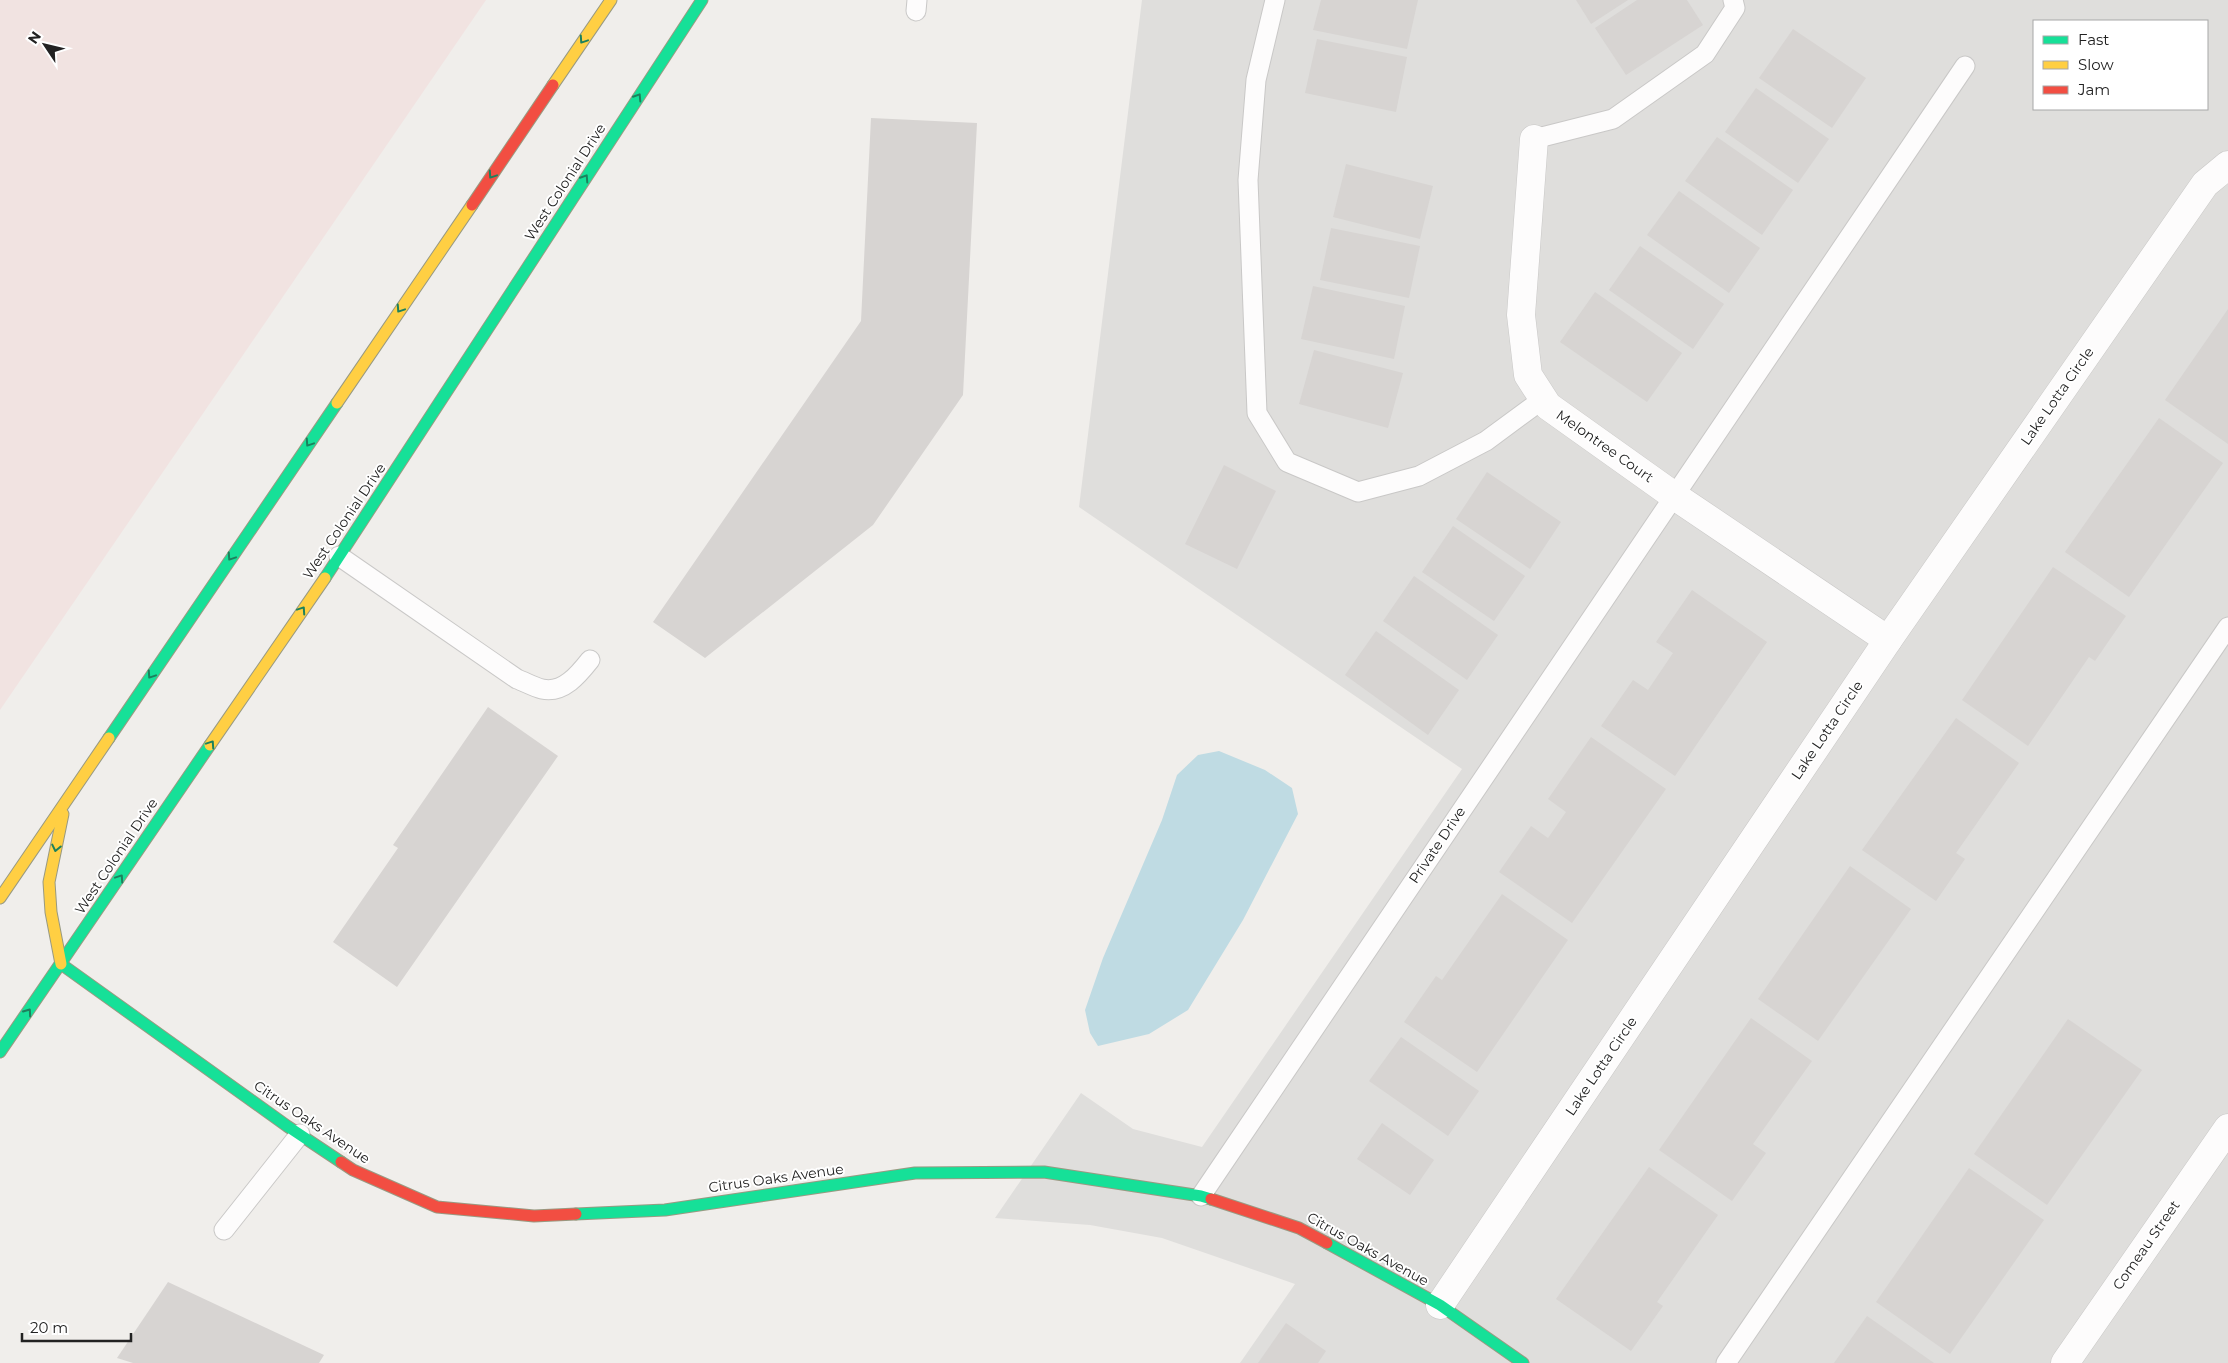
<svg xmlns="http://www.w3.org/2000/svg" width="2228" height="1363" font-family="Montserrat,sans-serif">
<style>
.residential{fill:#dfdedc;fill-rule:evenodd}
.commercial{fill:#f1e3e1}
.water{fill:#bfdbe3}
.building{fill:#d7d4d2}
.lines{fill:none;stroke-linecap:round;stroke-linejoin:round}
.lane-casing{stroke:#c9c8c7;stroke-width:21}
.street-casing{stroke:#c9c8c7;stroke-width:29}
.fast-casing{stroke:#999a82;stroke-width:13}
.slow-casing{stroke:#999a82;stroke-width:13}
.jam-casing{stroke:#999a82;stroke-width:13}
.lane{stroke:#fdfcfc;stroke-width:19}
.street{stroke:#fdfcfc;stroke-width:28}
.fast{stroke:#16e098;stroke-width:11}
.slow{stroke:#ffcf43;stroke-width:11}
.jam{stroke:#f24e42;stroke-width:11}
.oneway{stroke:#1c815d}
.labels{text-anchor:middle;dominant-baseline:central;stroke-width:4;stroke-linejoin:round;paint-order:stroke}
.street-label{font-size:14px;fill:#222;stroke:#fff}
</style>
<rect width="100%" height="100%" fill="#f0eeeb"/>
<!-- residential -->
<path class="residential" d="M 1142,0 L 2228,0 L 2228,1363 L 1240,1363 L 1295,1284 L 1162,1238 L 1090,1225 L 995,1218 L 1081,1093 L 1133,1129 L 1202,1147 L 1462,769 L 1079,507 ZM 2034,21 L 2207,21 L 2207,109 L 2034,109 Z"/>
<!-- commercial -->
<path class="commercial" d="M 0,0 L 486,0 L 0,710 Z"/>
<!-- water -->
<path class="water" d="M 1219,751 L 1265,770 L 1292,788 L 1298,814 L 1243,920 L 1188,1010 L 1149,1034 L 1098,1046 L 1090,1033 L 1085,1010 L 1103,958 L 1162,820 L 1177,775 L 1198,755 Z"/>
<!-- building -->
<g class="building">
<path d="M 1321,0 L 1418,0 L 1407,49 L 1313,30 Z"/>
<path d="M 1576,0 L 1628,0 L 1591,24 Z"/>
<path d="M 1637,0 L 1687,0 L 1703,25 L 1626,75 L 1595,28 Z"/>
<path d="M 1793,29 L 1866,78 L 1832,128 L 1759,78 Z"/>
<path d="M 1317,39 L 1407,57 L 1396,112 L 1305,93 Z"/>
<path d="M 1756,88 L 1829,139 L 1798,183 L 1725,132 Z"/>
<path d="M 871,118 L 977,123 L 963,395 L 873,525 L 705,658 L 653,622 L 861,321 Z"/>
<path d="M 1717,137 L 1793,190 L 1762,235 L 1685,181 Z"/>
<path d="M 1346,164 L 1433,186 L 1420,239 L 1333,217 Z"/>
<path d="M 1679,191 L 1760,248 L 1729,293 L 1647,235 Z"/>
<path d="M 1331,228 L 1420,246 L 1409,298 L 1320,280 Z"/>
<path d="M 1640,246 L 1724,304 L 1693,349 L 1609,290 Z"/>
<path d="M 1313,286 L 1405,306 L 1394,359 L 1301,339 Z"/>
<path d="M 1595,292 L 1682,353 L 1647,402 L 1560,342 Z"/>
<path d="M 2228,309 L 2228,444 L 2165,400 Z"/>
<path d="M 1314,350 L 1403,373 L 1388,428 L 1299,404 Z"/>
<path d="M 2159,418 L 2223,463 L 2129,597 L 2065,552 Z"/>
<path d="M 1224,465 L 1276,491 L 1237,569 L 1185,544 Z"/>
<path d="M 1487,472 L 1561,522 L 1530,569 L 1456,519 Z"/>
<path d="M 1453,526 L 1525,576 L 1494,621 L 1422,572 Z"/>
<path d="M 2053,567 L 2126,616 L 2095,661 L 2089,657 L 2028,746 L 1962,700 Z"/>
<path d="M 1414,576 L 1498,635 L 1467,680 L 1383,621 Z"/>
<path d="M 1692,590 L 1767,642 L 1675,776 L 1601,726 L 1633,680 L 1648,690 L 1673,653 L 1656,642 Z"/>
<path d="M 1376,631 L 1459,690 L 1428,735 L 1345,675 Z"/>
<path d="M 488,707 L 558,756 L 397,987 L 333,942 L 398,848 L 393,845 Z"/>
<path d="M 1956,718 L 2019,763 L 1956,853 L 1965,859 L 1936,901 L 1862,850 Z"/>
<path d="M 1591,737 L 1666,789 L 1572,923 L 1499,872 L 1531,826 L 1548,838 L 1566,812 L 1548,799 Z"/>
<path d="M 1850,866 L 1911,909 L 1818,1041 L 1758,999 Z"/>
<path d="M 1502,894 L 1568,940 L 1477,1072 L 1404,1022 L 1436,976 L 1442,980 Z"/>
<path d="M 1751,1018 L 1812,1061 L 1753,1144 L 1766,1153 L 1732,1201 L 1659,1150 Z"/>
<path d="M 2068,1019 L 2142,1070 L 2047,1205 L 1974,1154 Z"/>
<path d="M 1401,1037 L 1479,1091 L 1448,1136 L 1369,1081 Z"/>
<path d="M 1382,1123 L 1434,1160 L 1410,1195 L 1357,1159 Z"/>
<path d="M 1649,1167 L 1718,1215 L 1657,1302 L 1663,1306 L 1631,1351 L 1556,1299 Z"/>
<path d="M 1969,1168 L 2044,1220 L 1950,1354 L 1876,1302 Z"/>
<path d="M 168,1282 L 324,1355 L 319,1363 L 133,1363 L 117,1358 Z"/>
<path d="M 1867,1316 L 1934,1363 L 1834,1363 Z"/>
<path d="M 1286,1323 L 1326,1351 L 1318,1363 L 1258,1363 Z"/>
</g>
<g class="lines">
<!-- lane casing -->
<g class="lane-casing">
<g id="lane">
<path d="M 1275,0 L 1256,80 L 1248,180 L 1257,413 L 1287,462 L 1358,492 L 1419,476 L 1486,441 L 1543,399"/>
<path d="M 916,11 L 917,0"/>
<path d="M 1534,139 L 1613,119 L 1705,54 L 1735,8 L 1733,0"/>
<path d="M 339,556 L 517,679 C 525,682 534,687 542,689 C 563,694 579,674 590,660"/>
<path d="M 1201,1196 L 1965,66"/>
<path d="M 224,1230 L 300,1134"/>
<path d="M 1726,1363 L 2228,627"/>
</g>
</g>
<!-- street casing -->
<g class="street-casing">
<g id="street">
<path d="M 1534,139 L 1521,315 L 1528,375 L 1548,406 L 1673,495 L 1888,640"/>
<path d="M 1440,1305 L 1888,640 L 2205,184 L 2228,165"/>
<path d="M 2065,1363 L 2228,1128"/>
</g>
</g>
<!-- fast casing -->
<g class="fast-casing">
<g id="fast">
<path d="M 325,578 L 702,0"/>
<path d="M 109,738 L 337,403"/>
<path d="M 61,964 L 287,1126 L 341,1162"/>
<path d="M 0,1052 L 210,745"/>
<path d="M 576,1214 L 665,1210 L 915,1173 L 1044,1172 L 1201,1196 L 1211,1199"/>
<path d="M 1327,1243 L 1440,1305 L 1523,1363"/>
</g>
</g>
<!-- slow casing -->
<g class="slow-casing">
<g id="slow">
<path d="M 553,85 L 611,0"/>
<path d="M 337,403 L 472,205"/>
<path d="M 210,745 L 325,578"/>
<path d="M 0,898 L 109,738"/>
<path d="M 61,964 L 51,912 L 49,882 L 63,814"/>
</g>
</g>
<!-- jam casing -->
<g class="jam-casing">
<g id="jam">
<path d="M 472,205 L 553,85"/>
<path d="M 341,1162 L 353,1170 L 437,1207 L 534,1216 L 576,1214"/>
<path d="M 1211,1199 L 1299,1228 L 1327,1243"/>
</g>
</g>
<!-- lane -->
<use href="#lane" class="lane"/>
<!-- street -->
<use href="#street" class="street"/>
<!-- fast -->
<use href="#fast" class="fast"/>
<!-- slow -->
<use href="#slow" class="slow"/>
<!-- jam -->
<use href="#jam" class="jam"/>
</g>
<!-- one-way arrows -->
<defs><path id="oneway-chevron" d="M-2-3.5L2.5 0L-2 3.5" fill="none" stroke-width="1.6" stroke-linecap="round" stroke-linejoin="round" transform="scale(1.25)"/></defs>
<g class="oneway">
<use href="#oneway-chevron" transform="translate(583 40) rotate(124)"/>
<use href="#oneway-chevron" transform="translate(638 97) rotate(-57)"/>
<use href="#oneway-chevron" transform="translate(492 175) rotate(124)"/>
<use href="#oneway-chevron" transform="translate(585 178) rotate(-57)"/>
<use href="#oneway-chevron" transform="translate(400 309) rotate(124)"/>
<use href="#oneway-chevron" transform="translate(309 443) rotate(124)"/>
<use href="#oneway-chevron" transform="translate(231 557) rotate(124)"/>
<use href="#oneway-chevron" transform="translate(302 610) rotate(-56)"/>
<use href="#oneway-chevron" transform="translate(151 675) rotate(124)"/>
<use href="#oneway-chevron" transform="translate(211 744) rotate(-56)"/>
<use href="#oneway-chevron" transform="translate(56 848) rotate(102)"/>
<use href="#oneway-chevron" transform="translate(120 878) rotate(-56)"/>
<use href="#oneway-chevron" transform="translate(28 1012) rotate(-55)"/>
</g>
<g class="labels">
<!-- street labels -->
<g class="street-label">
<text transform="translate(565 182) rotate(-57)">West Colonial Drive</text>
<text transform="translate(2057 396) rotate(-55)">Lake Lotta Circle</text>
<text transform="translate(1605 446) rotate(35)">Melontree Court</text>
<text transform="translate(344 521) rotate(-56)">West Colonial Drive</text>
<text transform="translate(1827 730) rotate(-56)">Lake Lotta Circle</text>
<text transform="translate(1437 845) rotate(-56)">Private Drive</text>
<text transform="translate(116 856) rotate(-56)">West Colonial Drive</text>
<text transform="translate(1601 1066) rotate(-56)">Lake Lotta Circle</text>
<text transform="translate(312 1122) rotate(34)">Citrus Oaks Avenue</text>
<text transform="translate(776 1178) rotate(-8)">Citrus Oaks Avenue</text>
<text transform="translate(2146 1245) rotate(-55)">Comeau Street</text>
<text transform="translate(1368 1249) rotate(29)">Citrus Oaks Avenue</text>
</g>
</g>
<!-- legend -->
<rect x="2033" y="20" width="175" height="90" fill="#ffffff" stroke="#a7a7a7"/>
<rect x="2043" y="36" width="25" height="8" fill="#16e098" stroke="#a7a7a7"/>
<text x="2078" y="45" font-size="15" fill="#222222">Fast</text>
<rect x="2043" y="61" width="25" height="8" fill="#ffcf43" stroke="#a7a7a7"/>
<text x="2078" y="70" font-size="15" fill="#222222">Slow</text>
<rect x="2043" y="86" width="25" height="8" fill="#f24e42" stroke="#a7a7a7"/>
<text x="2078" y="95" font-size="15" fill="#222222">Jam</text>
<!-- north arrow -->
<g transform="translate(45 45) rotate(305)" stroke="#ffffff" stroke-width="4" paint-order="stroke">
<path d="M0-4L9 19L0 12L-9 19Z" fill="#222222"/>
<text y="-8" font-size="14" font-weight="bold" text-anchor="middle" fill="#222222">N</text>
</g>
<!-- scale -->
<path d="M22 1333v8h109v-8" fill="none" stroke="#222222" stroke-width="2.5"/>
<text x="30" y="1333" font-size="15" fill="#222222" stroke="#ffffff" stroke-width="4" paint-order="stroke">20 m</text>
</svg>
